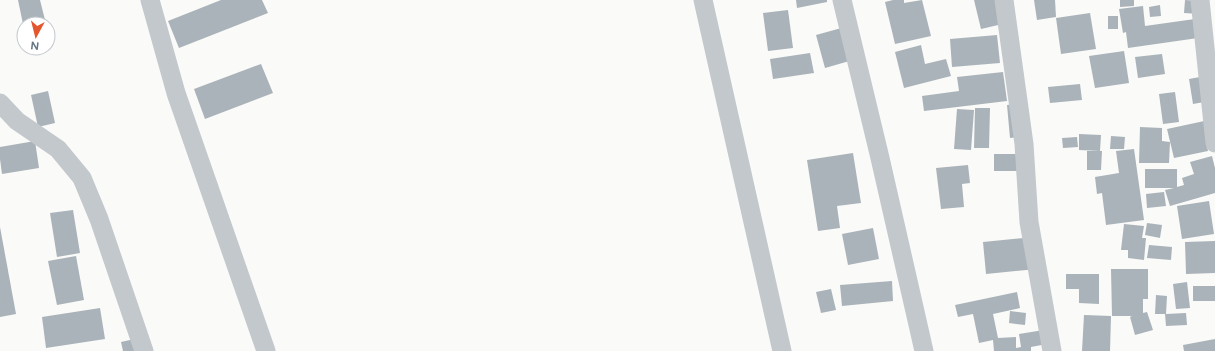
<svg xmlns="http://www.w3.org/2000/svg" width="1215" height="351" font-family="Figtree,sans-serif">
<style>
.building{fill:#aab3b9}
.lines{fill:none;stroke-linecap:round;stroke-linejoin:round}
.minor{stroke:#c3c8cc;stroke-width:19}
</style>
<rect width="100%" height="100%" fill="#fafaf8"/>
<!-- building -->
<g class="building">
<path d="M 18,0 L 40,0 L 46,24 L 23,24 Z"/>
<path d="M 221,0 L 262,0 L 268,13 L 179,48 L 168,21 Z"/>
<path d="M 796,0 L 827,0 L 827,2 L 797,8 Z"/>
<path d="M 893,0 L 904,0 L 904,3 L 922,0 L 931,36 L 895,44 L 885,2 Z"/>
<path d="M 974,0 L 1005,0 L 1011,22 L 981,29 Z"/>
<path d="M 1034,0 L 1055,0 L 1056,17 L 1037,20 Z"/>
<path d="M 1120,0 L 1134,0 L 1134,6 L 1120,7 Z"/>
<path d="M 1185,0 L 1201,1 L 1200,14 L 1184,13 Z"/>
<path d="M 1160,5 L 1161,16 L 1150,17 L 1149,7 Z"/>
<path d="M 1143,6 L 1145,26 L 1202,18 L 1205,37 L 1128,48 L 1126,32 L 1123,33 L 1119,9 Z"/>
<path d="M 788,10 L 793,48 L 768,51 L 763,13 Z"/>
<path d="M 1090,13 L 1096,49 L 1061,54 L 1056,18 Z"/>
<rect x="1108" y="16" width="10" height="13"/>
<path d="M 845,27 L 853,60 L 825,68 L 816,35 Z"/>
<path d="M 997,35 L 1000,63 L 952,67 L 950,39 Z"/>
<path d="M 921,45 L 925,64 L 946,59 L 951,76 L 904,88 L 895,52 Z"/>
<path d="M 1124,51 L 1129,83 L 1095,88 L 1089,56 Z"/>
<path d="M 810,53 L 814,73 L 773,79 L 770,59 Z"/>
<path d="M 1162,54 L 1165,74 L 1138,78 L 1135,57 Z"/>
<path d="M 261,64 L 273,93 L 205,119 L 194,89 Z"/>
<path d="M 1003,72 L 1007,101 L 924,111 L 922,96 L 959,91 L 957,77 Z"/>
<path d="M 1211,75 L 1215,100 L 1193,104 L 1189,79 Z"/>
<path d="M 1080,84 L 1082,100 L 1050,103 L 1048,87 Z"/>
<path d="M 48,91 L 55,123 L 38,127 L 31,95 Z"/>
<path d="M 1175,92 L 1179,122 L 1163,124 L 1159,94 Z"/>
<path d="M 1022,103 L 1025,136 L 1010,138 L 1007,105 Z"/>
<path d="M 975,108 L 990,108 L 989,148 L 974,148 Z"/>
<path d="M 957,109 L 974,110 L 971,150 L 954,149 Z"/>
<path d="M 1209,120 L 1206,140 L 1208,151 L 1174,158 L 1167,129 Z"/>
<path d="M 1140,127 L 1162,128 L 1162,141 L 1170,142 L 1169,163 L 1139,163 Z"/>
<path d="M 1079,134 L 1101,135 L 1100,151 L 1079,150 Z"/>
<path d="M 1111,136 L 1125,137 L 1124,149 L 1110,149 Z"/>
<path d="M 1077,137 L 1078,147 L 1063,148 L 1062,138 Z"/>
<path d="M 35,141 L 39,168 L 2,174 L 0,159 L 0,147 Z"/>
<path d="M 1134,149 L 1144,220 L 1106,225 L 1102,193 L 1097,194 L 1095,177 L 1119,173 L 1116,151 Z"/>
<path d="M 1087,151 L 1102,151 L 1101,170 L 1087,170 Z"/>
<path d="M 853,153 L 861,203 L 837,206 L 840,228 L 818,231 L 807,160 Z"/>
<rect x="994" y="154" width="35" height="17"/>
<path d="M 1212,156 L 1215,168 L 1215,193 L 1170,206 L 1165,190 L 1174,188 L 1145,188 L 1145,169 L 1177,169 L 1177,187 L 1184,185 L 1182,178 L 1194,174 L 1190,162 Z"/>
<path d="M 968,165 L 970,183 L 962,184 L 964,207 L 941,209 L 936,168 Z"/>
<path d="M 1164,192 L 1166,206 L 1147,208 L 1146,194 Z"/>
<path d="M 1209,201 L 1214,234 L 1182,239 L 1177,206 Z"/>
<path d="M 73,210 L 80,253 L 57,257 L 50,213 Z"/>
<path d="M 1147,223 L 1162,225 L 1160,238 L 1145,235 Z"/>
<path d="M 1124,224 L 1144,226 L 1142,238 L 1146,238 L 1144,260 L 1128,258 L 1128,250 L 1121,250 Z"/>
<path d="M 0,227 L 16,314 L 0,317 Z"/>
<path d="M 873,228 L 879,259 L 848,265 L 842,234 Z"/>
<path d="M 1034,237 L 1037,269 L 986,274 L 983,242 Z"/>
<path d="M 1215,241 L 1215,273 L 1186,274 L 1185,242 Z"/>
<path d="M 1149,245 L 1172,247 L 1171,260 L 1147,258 Z"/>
<path d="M 76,256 L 84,300 L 57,305 L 48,261 Z"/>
<path d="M 1111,269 L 1148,269 L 1148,299 L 1143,299 L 1143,313 L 1147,312 L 1153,330 L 1135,335 L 1130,317 L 1132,316 L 1112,316 Z"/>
<path d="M 1066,274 L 1099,274 L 1099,304 L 1079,303 L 1079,289 L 1066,289 Z"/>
<path d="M 892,281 L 893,301 L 842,306 L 840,285 Z"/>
<path d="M 1187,282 L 1190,308 L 1176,309 L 1173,284 Z"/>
<rect x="1193" y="286" width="22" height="15"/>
<path d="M 831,289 L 836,310 L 821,313 L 816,292 Z"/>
<path d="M 1017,292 L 1020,308 L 993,314 L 998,338 L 1016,337 L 1016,348 L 1021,347 L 1019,334 L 1050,329 L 1052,343 L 1031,347 L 1031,351 L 994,351 L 993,340 L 979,343 L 973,314 L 958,317 L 955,305 Z"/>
<path d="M 1156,295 L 1167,296 L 1166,314 L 1186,313 L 1187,325 L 1166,326 L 1165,314 L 1155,314 Z"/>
<path d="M 100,308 L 105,339 L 46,348 L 42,317 Z"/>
<path d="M 1010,311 L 1026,313 L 1025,325 L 1009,323 Z"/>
<path d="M 1084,315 L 1111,316 L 1110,351 L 1082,351 Z"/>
<path d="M 148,336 L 151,351 L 123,351 L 121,342 Z"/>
<path d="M 1215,339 L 1215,351 L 1184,351 L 1183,345 Z"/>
</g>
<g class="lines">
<!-- minor -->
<g class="minor">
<path d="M 150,0 L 176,93 L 266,351"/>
<path d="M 703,0 L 782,351"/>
<path d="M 842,0 L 880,158 L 924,351"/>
<path d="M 1004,0 L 1024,144 L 1029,222 L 1052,351"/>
<path d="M 1200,0 L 1215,143"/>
<path d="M 0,103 L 17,121 L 58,149 L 82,178 L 99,219 L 144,351"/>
</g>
</g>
<!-- north arrow -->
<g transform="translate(36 36) rotate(187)"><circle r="19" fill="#ffffff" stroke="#c1c8cd"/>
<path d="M0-3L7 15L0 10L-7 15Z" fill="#e4572e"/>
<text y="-6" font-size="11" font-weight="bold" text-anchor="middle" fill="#657683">N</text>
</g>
</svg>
